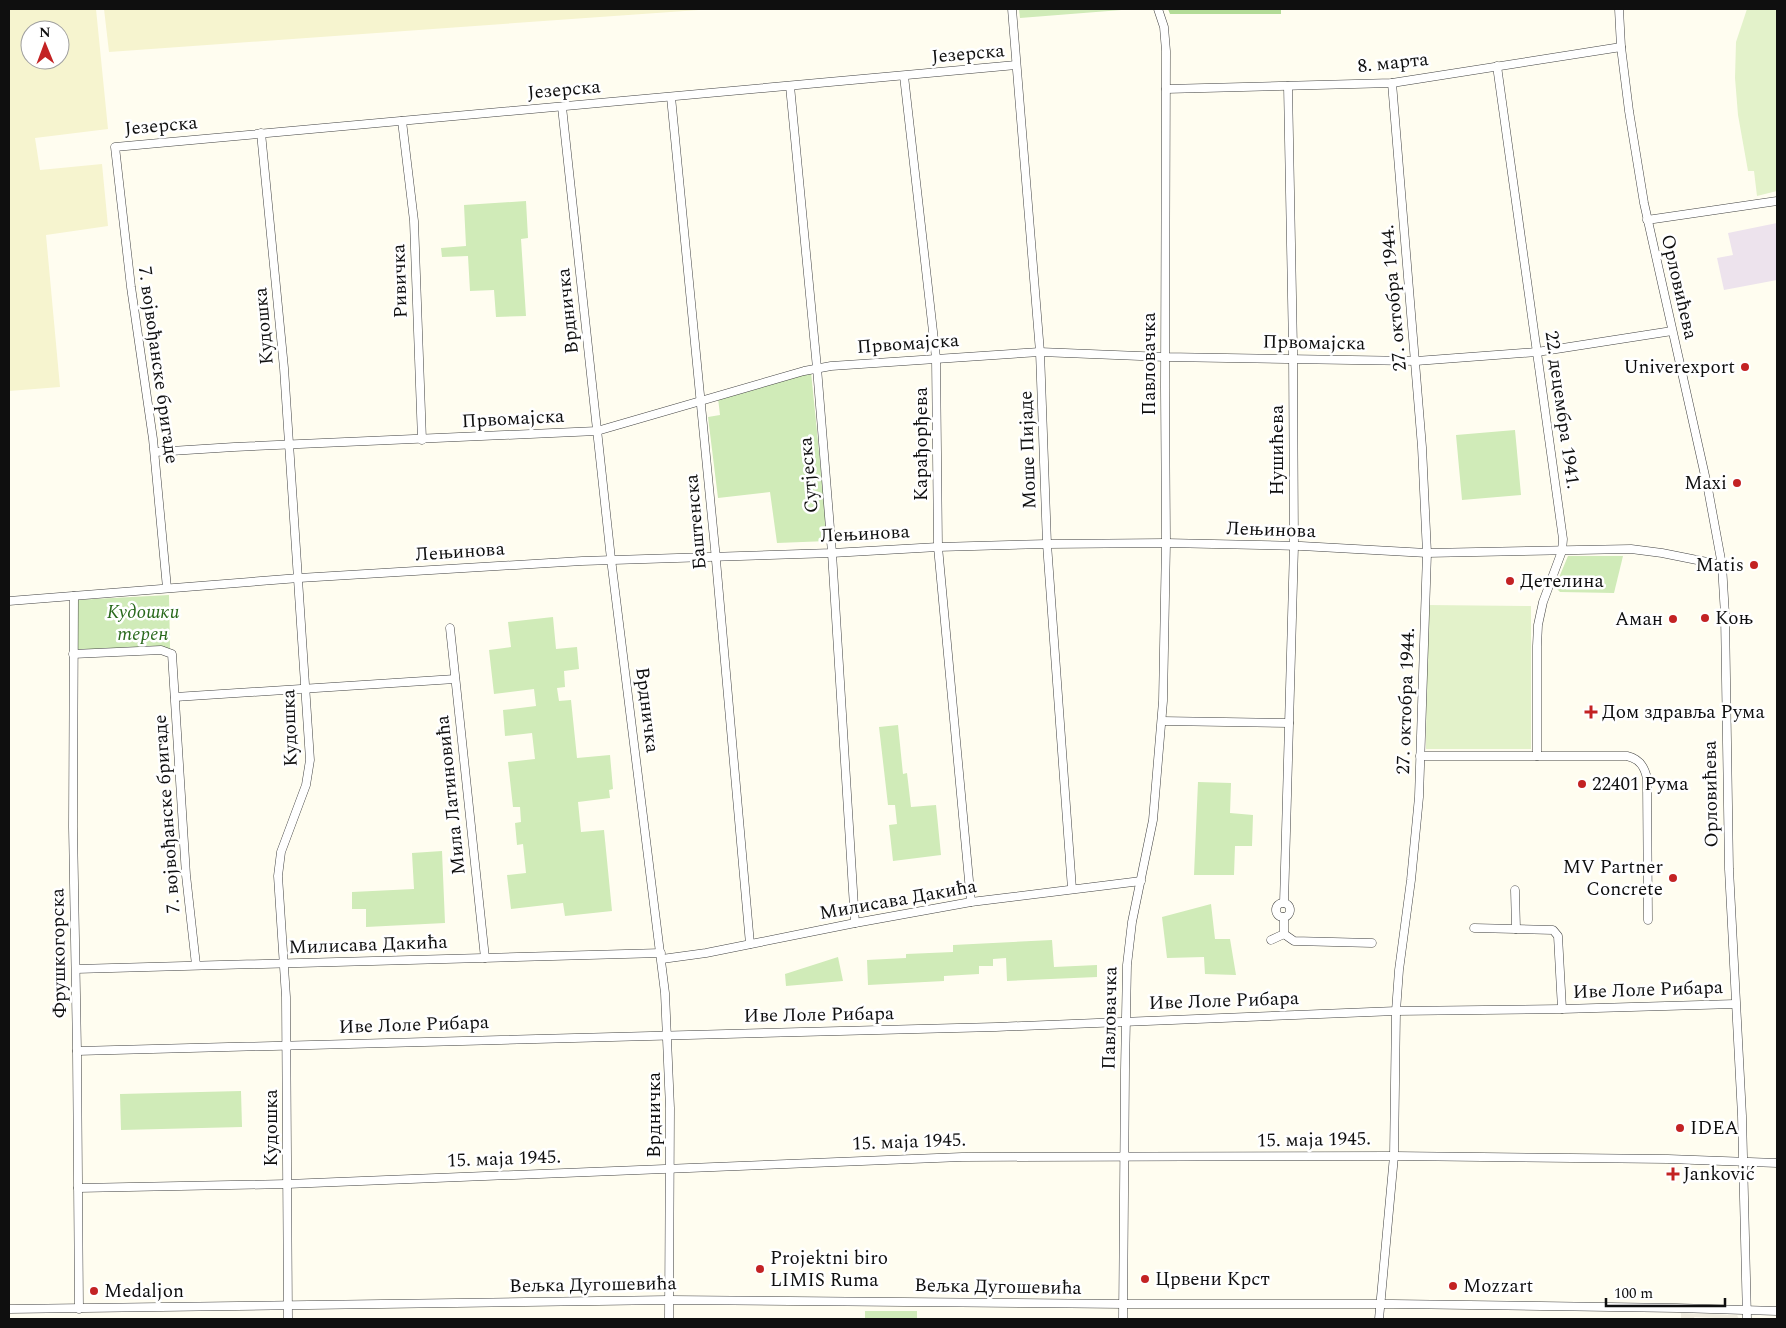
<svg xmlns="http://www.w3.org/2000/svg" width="1786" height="1328" font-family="Spectral,serif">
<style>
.industrial{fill:#ede3ed}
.farmland{fill:#f6f4cf;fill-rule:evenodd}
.green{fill:#d0ebb8}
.forest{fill:#b3dc97}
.pitch{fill:#e3f2ca}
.plaza{fill:#f0ecde}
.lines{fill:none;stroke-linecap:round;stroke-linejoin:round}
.minor-casing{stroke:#424242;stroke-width:9}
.minor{stroke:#fff;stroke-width:8}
.poi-dot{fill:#c32223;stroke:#fff;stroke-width:2}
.labels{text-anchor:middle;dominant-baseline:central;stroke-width:5;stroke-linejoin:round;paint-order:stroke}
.street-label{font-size:19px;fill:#0f0f0f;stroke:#fff}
.poi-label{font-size:19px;fill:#0f0f0f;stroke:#fff;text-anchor:start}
.park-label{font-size:19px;font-style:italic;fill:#29691c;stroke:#fff}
</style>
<rect width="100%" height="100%" fill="#fffdf0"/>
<!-- industrial -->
<path class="industrial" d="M 1777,223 L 1777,280 L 1724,290 L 1717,258 L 1733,255 L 1728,233 Z"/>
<!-- farmland -->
<g class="farmland">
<path d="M 9,9 L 96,9 L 108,129 L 35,138 L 40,170 L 102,164 L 108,226 L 46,235 L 60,387 L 9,391 ZM 30,30 L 60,30 L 60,60 L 30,60 Z"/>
<path d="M 104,9 L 713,9 L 109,52 Z"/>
</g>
<!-- green -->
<g class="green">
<path d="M 1019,9 L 1134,9 L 1020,18 Z"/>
<path d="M 526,201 L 528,238 L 521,239 L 526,316 L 496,317 L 494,290 L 470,291 L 468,256 L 442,257 L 441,248 L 466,246 L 464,205 Z"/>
<path d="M 811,372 L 828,541 L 777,543 L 770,492 L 718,498 L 708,417 L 720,415 L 718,398 Z"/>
<path d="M 1515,430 L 1521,495 L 1462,500 L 1456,435 Z"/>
<path d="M 1568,556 L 1623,556 L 1614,593 L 1560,592 L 1555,587 Z"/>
<path d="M 169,595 L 170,649 L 75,653 L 76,600 Z"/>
<path d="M 553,617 L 556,649 L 577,647 L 579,669 L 564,671 L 565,687 L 557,688 L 559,701 L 571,700 L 577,758 L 610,755 L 613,789 L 609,790 L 610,798 L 578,802 L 581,832 L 604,830 L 612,911 L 565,916 L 563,903 L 511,909 L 507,875 L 526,873 L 523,844 L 517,845 L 515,823 L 521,822 L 520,807 L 513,807 L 508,762 L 535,759 L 532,733 L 505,736 L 503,710 L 536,706 L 534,689 L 494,694 L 489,650 L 511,647 L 508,622 Z"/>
<path d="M 898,725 L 903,774 L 907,773 L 911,807 L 936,805 L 941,855 L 893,861 L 889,825 L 897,824 L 895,805 L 888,805 L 879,727 Z"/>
<path d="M 1198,782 L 1231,783 L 1230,813 L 1253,815 L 1252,846 L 1235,846 L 1234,875 L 1194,875 Z"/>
<path d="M 442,851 L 445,923 L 366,927 L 366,909 L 352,909 L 352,892 L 414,889 L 412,853 Z"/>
<path d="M 1211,904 L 1215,939 L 1230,939 L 1236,975 L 1205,974 L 1204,957 L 1167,958 L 1162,917 Z"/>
<path d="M 1052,940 L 1054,967 L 1097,965 L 1097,977 L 1007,981 L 1006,958 L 993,959 L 993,966 L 979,966 L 979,974 L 944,976 L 944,981 L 868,985 L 867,960 L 906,958 L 906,954 L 953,952 L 953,945 Z"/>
<path d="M 838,957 L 843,981 L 786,986 L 785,974 Z"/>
<path d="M 241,1091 L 242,1127 L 121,1130 L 120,1094 Z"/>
<rect x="865" y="1311" width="52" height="8"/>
</g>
<!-- forest -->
<path class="forest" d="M 1168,9 L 1281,9 L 1281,14 L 1170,14 Z"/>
<!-- pitch -->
<g class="pitch">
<path d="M 1747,9 L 1777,9 L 1777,191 L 1757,196 L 1754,171 L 1748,171 L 1738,115 L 1735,78 L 1736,42 Z"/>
<path d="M 1427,605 L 1531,606 L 1531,749 L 1426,749 Z"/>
</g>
<!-- plaza -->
<path class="plaza" d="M 1681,1313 L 1737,1315 L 1739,1319 L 1694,1317 L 1695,1319 L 1681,1319 Z"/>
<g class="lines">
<!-- minor casing -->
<g class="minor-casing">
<g id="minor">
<path d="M 1012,9 L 1040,352 L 1047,544 L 1072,889"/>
<path d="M 1619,9 L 1621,47 L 1629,111 L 1644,203 L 1708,489 L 1722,565 L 1725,615 L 1729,869 L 1742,1116 L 1747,1319"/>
<path d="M 1497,66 L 1563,539 L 1562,551 L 1543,602 L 1538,625 L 1537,646 L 1537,756"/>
<path d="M 904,76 L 936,358 L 938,547 L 971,902"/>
<path d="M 790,86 L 817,368 L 832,553 L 855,923"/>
<path d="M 1166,89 L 1392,83 L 1621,47"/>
<path d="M 671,97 L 715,549 L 750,944"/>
<path d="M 562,107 L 611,559 L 665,993 L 670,1108 L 669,1319"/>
<path d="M 402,121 L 414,221 L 422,440"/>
<path d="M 261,133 L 284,368 L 310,760 L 306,785 L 281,852 L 278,876 L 286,997 L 288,1319"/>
<path d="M 1647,220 L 1777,201"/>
<path d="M 155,452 L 234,447 L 597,431 L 804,371 L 831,366 L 1040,352 L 1165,357 L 1416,361 L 1537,352 L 1672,331"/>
<path d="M 167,588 L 153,439 L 131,287 L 115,147 L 1016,65"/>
<path d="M 74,596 L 73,827 L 77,1051 L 79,1309"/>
<path d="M 9,601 L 299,578 L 582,561 L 832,553 L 938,547 L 1047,544 L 1166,543 L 1301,546 L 1427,553 L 1631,549 L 1662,553 L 1722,565"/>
<path d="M 450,628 L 485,958"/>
<path d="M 73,654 L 161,650 L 172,654 L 186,875 L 196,965"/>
<path d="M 175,697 L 455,679"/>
<path d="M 1162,721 L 1289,723"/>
<path d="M 1420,756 L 1627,756 C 1640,759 1645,767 1647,779 L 1648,920"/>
<path d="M 1515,890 L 1516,929"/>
<circle cx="1283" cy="910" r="7"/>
<path d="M 1284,903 L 1294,546 L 1293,349 L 1288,86"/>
<path d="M 1284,917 L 1284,934 L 1294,941 L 1372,943"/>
<path d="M 1474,928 L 1553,930 L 1558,936 L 1562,1009"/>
<path d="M 1271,940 L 1284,934"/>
<path d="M 662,959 L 706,953 L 855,923 L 971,902 L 1141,881"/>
<path d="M 76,969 L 661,953"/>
<path d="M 77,1051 L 996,1027 L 1396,1011 L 1562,1009 L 1735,1004"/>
<path d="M 78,1188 L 287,1184 L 962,1157 L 1394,1156 L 1668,1159 L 1777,1163"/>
<path d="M 9,1309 L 669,1300 L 1124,1304 L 1393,1304 L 1677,1308 L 1777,1311"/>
<path d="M 1123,1319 L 1125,1070 L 1127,965 L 1132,922 L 1153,820 L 1163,701 L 1166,543 L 1165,388 L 1166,51 L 1164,27 L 1158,9"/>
<path d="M 1379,1319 L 1394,1156 L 1396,1011 L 1399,970 L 1411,880 L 1419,797 L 1427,553 L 1422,447 L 1392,83"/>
</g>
</g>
<!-- minor -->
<use href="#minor" class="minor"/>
</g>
<!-- markers -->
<g class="poi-dot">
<circle cx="1745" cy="367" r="5"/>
<circle cx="1737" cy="483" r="5"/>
<circle cx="1754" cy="565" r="5"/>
<circle cx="1510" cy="581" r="5"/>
<circle cx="1705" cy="618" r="5"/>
<circle cx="1673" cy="619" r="5"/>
<path d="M1588.5 704.5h5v5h5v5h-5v5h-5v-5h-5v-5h5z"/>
<circle cx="1582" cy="784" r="5"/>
<circle cx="1673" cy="878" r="5"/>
<circle cx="1680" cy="1128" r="5"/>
<path d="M1670.5 1166.5h5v5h5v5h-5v5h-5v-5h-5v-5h5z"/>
<circle cx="760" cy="1269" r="5"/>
<circle cx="1145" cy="1279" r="5"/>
<circle cx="1453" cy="1286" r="5"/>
<circle cx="94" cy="1291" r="5"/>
</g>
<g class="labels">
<!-- street labels -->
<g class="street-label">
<text transform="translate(968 54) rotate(-5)">Језерска</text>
<text transform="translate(1393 63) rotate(-6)">8. марта</text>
<text transform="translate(564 90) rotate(-5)">Језерска</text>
<text transform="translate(161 126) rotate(-5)">Језерска</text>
<text transform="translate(400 281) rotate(-92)">Ривичка</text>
<text transform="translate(1679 287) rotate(77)">Орловићева</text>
<text transform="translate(1394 298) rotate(-95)">27. октобра 1944.</text>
<text transform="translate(568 311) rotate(-96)">Врдничка</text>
<text transform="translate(264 326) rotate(-95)">Кудошка</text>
<text transform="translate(1314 343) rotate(1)">Првомајска</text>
<text transform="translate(908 344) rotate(-4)">Првомајска</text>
<text transform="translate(1149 364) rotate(-90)">Павловачка</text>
<text transform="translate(158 365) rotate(82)">7. војвођанске бригаде</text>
<text transform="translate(1562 410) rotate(82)">22. децембра 1941.</text>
<text transform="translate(513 419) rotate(-3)">Првомајска</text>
<text transform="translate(921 444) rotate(-90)">Карађорђева</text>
<text transform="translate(1028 450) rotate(-92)">Моше Пијаде</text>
<text transform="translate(1277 450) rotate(-90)">Нушићева</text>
<text transform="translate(809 475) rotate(-95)">Сутјеска</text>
<text transform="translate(696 522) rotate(-95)">Баштенска</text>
<text transform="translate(1271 530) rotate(2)">Лењинова</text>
<text transform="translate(865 534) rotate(-3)">Лењинова</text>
<text transform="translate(460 552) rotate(-4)">Лењинова</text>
<text transform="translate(1406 701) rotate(-88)">27. октобра 1944.</text>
<text transform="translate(647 710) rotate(83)">Врдничка</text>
<text transform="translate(290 728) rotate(-92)">Кудошка</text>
<text transform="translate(1711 794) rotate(-91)">Орловићева</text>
<text transform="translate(451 795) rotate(-96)">Мила Латиновића</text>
<text transform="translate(167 814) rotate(-94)">7. војвођанске бригаде</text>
<text transform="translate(898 900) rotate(-10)">Милисава Дакића</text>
<text transform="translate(368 945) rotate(-2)">Милисава Дакића</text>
<text transform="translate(59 953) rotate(-91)">Фрушкогорска</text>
<text transform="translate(1648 990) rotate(-2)">Иве Лоле Рибара</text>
<text transform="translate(1224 1001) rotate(-2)">Иве Лоле Рибара</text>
<text transform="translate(819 1015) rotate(-1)">Иве Лоле Рибара</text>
<text transform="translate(1110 1018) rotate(-89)">Павловачка</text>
<text transform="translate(414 1025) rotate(-2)">Иве Лоле Рибара</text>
<text transform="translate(654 1115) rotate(-90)">Врдничка</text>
<text transform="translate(271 1128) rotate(-90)">Кудошка</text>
<text transform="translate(1314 1140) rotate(-1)">15. маја 1945.</text>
<text transform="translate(909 1142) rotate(-2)">15. маја 1945.</text>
<text transform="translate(504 1159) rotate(-2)">15. маја 1945.</text>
<text transform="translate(593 1285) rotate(-1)">Вељка Дугошевића</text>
<text transform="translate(998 1287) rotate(1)">Вељка Дугошевића</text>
</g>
<!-- poi labels -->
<g class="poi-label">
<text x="1735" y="367" text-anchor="end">Univerexport</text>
<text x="1727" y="483" text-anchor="end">Maxi</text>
<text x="1744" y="565" text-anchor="end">Matis</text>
<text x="1520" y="581">Детелина</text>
<text x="1715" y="618">Коњ</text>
<text x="1663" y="619" text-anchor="end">Аман</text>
<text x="1602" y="712">Дом здравља Рума</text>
<text x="1592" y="784">22401 Рума</text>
<text x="1663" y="867" text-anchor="end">MV Partner<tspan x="1663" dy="22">Concrete</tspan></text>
<text x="1690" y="1128">IDEA</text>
<text x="1683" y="1174">Janković</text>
<text x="770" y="1258">Projektni biro<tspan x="770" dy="22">LIMIS Ruma</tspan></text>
<text x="1155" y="1279">Црвени Крст</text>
<text x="1463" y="1286">Mozzart</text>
<text x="104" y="1291">Medaljon</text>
</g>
<!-- park labels -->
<g class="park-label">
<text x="143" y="612">Кудошки<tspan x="143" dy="22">терен</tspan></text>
</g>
</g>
<!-- border -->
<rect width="1786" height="1328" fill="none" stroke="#0f0f0f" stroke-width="20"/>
<!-- north arrow -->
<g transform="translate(45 45) rotate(359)"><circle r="24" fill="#ffffff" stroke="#9f9f9f"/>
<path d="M0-4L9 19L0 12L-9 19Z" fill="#c32223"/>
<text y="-8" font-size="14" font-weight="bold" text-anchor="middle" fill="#0f0f0f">N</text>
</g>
<!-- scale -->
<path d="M1606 1298v8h119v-8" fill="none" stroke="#0f0f0f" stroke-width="2.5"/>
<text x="1614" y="1298" font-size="15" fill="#0f0f0f" stroke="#ffffff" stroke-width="4" paint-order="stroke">100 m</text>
</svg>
